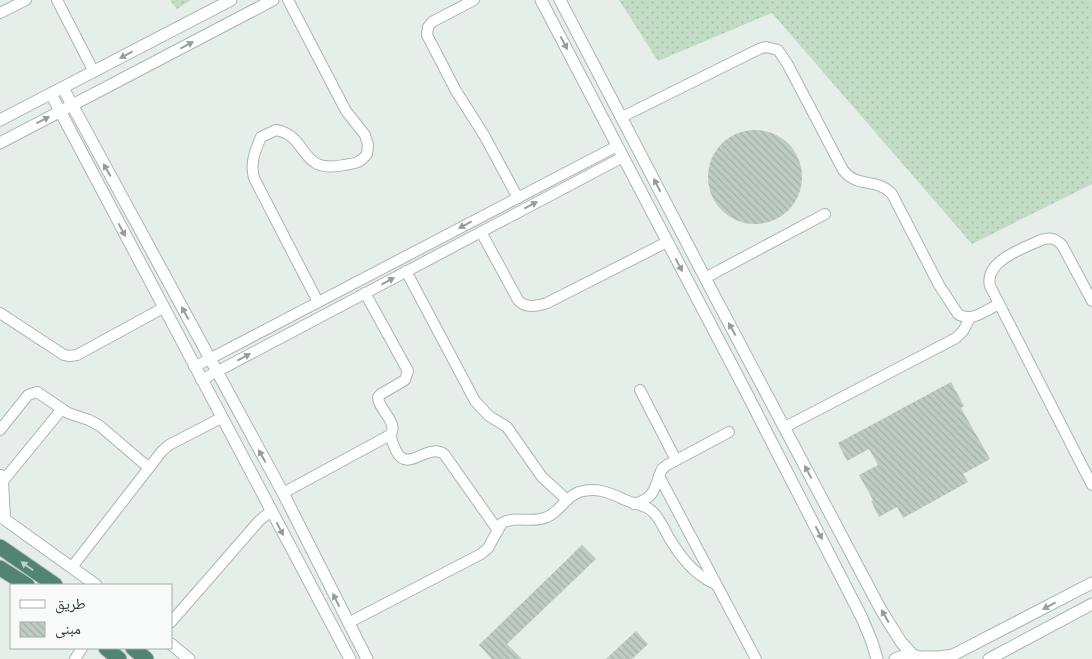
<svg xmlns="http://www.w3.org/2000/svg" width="1092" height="659" font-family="Lato,'Noto Naskh Arabic',sans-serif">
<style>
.grass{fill:url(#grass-dots)}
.building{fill:url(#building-back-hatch)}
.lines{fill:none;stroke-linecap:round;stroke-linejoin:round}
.minor-casing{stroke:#a9b6b0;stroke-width:12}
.tertiary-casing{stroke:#a9b6b0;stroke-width:13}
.trunk-casing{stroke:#c3c9c7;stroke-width:17}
.minor{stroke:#fff;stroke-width:10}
.tertiary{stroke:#fff;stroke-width:11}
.trunk{stroke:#528474;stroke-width:15}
.oneway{fill:#939f9a}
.oneway2{fill:#bdd1ca}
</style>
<defs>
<pattern id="grass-dots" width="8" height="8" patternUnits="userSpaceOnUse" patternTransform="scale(1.25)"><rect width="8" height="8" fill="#c2dcc6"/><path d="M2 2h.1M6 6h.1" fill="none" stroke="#a7beab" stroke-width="1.8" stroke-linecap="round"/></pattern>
<pattern id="building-back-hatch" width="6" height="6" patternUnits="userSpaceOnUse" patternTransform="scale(1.25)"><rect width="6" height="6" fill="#bfcbc5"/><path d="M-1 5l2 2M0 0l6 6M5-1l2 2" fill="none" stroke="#a4afaa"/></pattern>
</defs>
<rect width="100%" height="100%" fill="#e6eeea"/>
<!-- grass -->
<g class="grass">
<path d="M 170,0 L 191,0 L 177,9 Z"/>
<path d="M 619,0 L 1092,0 L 1092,184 L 972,244 L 772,13 L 658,61 Z"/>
</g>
<!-- building -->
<g class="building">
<circle cx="755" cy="177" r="47"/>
<path d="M 951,382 L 964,406 L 961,408 L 990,459 L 963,474 L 968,482 L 903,518 L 897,507 L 879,517 L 871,501 L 873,500 L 859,475 L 878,465 L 869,449 L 847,461 L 838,443 Z"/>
<path d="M 582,545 L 596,559 L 507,644 L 522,659 L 492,659 L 479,645 Z"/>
<path d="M 636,631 L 648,644 L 632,659 L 606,659 Z"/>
</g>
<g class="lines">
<!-- minor casing -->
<g class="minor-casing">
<g id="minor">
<path d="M 57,0 L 94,72"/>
<path d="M 288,0 L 346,111 L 365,135 L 368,145 L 367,154 C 359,164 355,163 344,165 C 298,175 310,136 276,130 L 261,137 C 255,151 250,163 254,178 L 318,302"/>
<path d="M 474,0 L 432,22 L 428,27 L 427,35 L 456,91 L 484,135 L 518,198"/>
<path d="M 0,13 L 26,0"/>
<path d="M 622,117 L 759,49 L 766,47 L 778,50 L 788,65 L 843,170 C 858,189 876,177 892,194 L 939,285 L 958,314 C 971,323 986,310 999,304"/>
<path d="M 481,232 L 518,300 C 526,309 537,306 547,303 L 667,242"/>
<path d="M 406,271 L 475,401 L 489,416 L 507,427 L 542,477 L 566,499"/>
<path d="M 705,278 L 825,214"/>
<path d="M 1092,301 L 1062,245 C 1055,238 1050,237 1041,240 C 1022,249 984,261 990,286 L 1092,485"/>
<path d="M 0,313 L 64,355 L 70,356 L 77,355 L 163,308"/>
<path d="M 194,367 L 617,146"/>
<path d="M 201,380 L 623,157"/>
<path d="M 640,390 L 676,460"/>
<path d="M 785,427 L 956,338 L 963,331 L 970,318"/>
<path d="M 0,430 L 28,395 L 37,392 L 68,413 L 89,420 L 100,426 L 149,468"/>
<path d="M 729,432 L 667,465 L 662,469 L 659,476 L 756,659"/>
<path d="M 390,435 C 392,441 394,448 398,454 C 409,471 428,443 444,454 L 497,529"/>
<path d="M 1,475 L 3,481 L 5,519"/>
<path d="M 3,481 L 62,409"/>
<path d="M 283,493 L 390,435 C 400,423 378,410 378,397 L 381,394 L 405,380 L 408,371 L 365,293"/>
<path d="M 634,504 C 651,499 654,493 659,476"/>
<path d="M 72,567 L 162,451 L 169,445 L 221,418"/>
<path d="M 171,622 L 259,521 L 271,511"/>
<path d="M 348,623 L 481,554 L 488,548 L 502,523 C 516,515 532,524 547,517 C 560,512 565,497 579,492 C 596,487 608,492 623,499 C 633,504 646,504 654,513 C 660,520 664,528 668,536 C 680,556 693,574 715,584"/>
<path d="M 75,659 L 82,648"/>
</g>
</g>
<!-- tertiary casing -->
<g class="tertiary-casing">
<g id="tertiary">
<path d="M 541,0 L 746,392 L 862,618 L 872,642 L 877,659"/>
<path d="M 560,0 L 714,295 L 881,610 L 901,642 L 913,655"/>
<path d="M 63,88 L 283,493 L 367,659"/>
<path d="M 51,94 L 350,659"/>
<path d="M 0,120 L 231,0"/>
<path d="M 0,143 L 273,0"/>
<path d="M 0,516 L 96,585"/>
<path d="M 171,644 L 189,659"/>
<path d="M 922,657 L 939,657 L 953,655 L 1092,583"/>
<path d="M 895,659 L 903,656 L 917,656"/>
<path d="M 989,659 L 1092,604"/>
</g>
</g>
<!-- trunk casing -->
<g class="trunk-casing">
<g id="trunk">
<path d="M 0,547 L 55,585"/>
<path d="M 0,568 L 27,585"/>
<path d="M 106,648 L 119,659"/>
<path d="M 133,648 L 146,659"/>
</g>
</g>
<!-- minor -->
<use href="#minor" class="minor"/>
<!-- tertiary -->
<use href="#tertiary" class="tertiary"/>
<!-- trunk -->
<use href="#trunk" class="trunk"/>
</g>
<!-- one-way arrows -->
<defs><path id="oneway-solid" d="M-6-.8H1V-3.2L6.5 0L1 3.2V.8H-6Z" transform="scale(1.25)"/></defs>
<g class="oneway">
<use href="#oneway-solid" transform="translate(564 43) rotate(62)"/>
<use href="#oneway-solid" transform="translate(187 45) rotate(-28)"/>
<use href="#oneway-solid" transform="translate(126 55) rotate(152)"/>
<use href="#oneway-solid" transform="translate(43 120) rotate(-27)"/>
<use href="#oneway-solid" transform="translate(107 170) rotate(-119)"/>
<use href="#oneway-solid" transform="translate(657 185) rotate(-117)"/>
<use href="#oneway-solid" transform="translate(531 205) rotate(-28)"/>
<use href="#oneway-solid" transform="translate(465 225) rotate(152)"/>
<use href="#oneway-solid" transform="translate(122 230) rotate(62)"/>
<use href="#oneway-solid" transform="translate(679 265) rotate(62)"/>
<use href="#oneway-solid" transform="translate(388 281) rotate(-28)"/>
<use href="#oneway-solid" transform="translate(185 313) rotate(-119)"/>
<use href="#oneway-solid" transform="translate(732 329) rotate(-119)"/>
<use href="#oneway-solid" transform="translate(244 357) rotate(-28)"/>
<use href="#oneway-solid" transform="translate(262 456) rotate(-119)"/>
<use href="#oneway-solid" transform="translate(808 472) rotate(-118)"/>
<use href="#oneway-solid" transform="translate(280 529) rotate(62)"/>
<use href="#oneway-solid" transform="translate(819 533) rotate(63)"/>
<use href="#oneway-solid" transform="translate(336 600) rotate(-117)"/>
<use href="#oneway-solid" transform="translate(1049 606) rotate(152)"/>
<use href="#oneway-solid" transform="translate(885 616) rotate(-120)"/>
</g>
<use class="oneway2" href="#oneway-solid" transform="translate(27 566) rotate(-145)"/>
<!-- legend -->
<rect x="10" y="584" width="162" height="65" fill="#f7faf8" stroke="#a4afaa"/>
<rect x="20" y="600" width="25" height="8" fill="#ffffff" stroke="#a4afaa"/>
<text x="55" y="609" font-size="15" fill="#273f36">طريق</text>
<rect x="20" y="622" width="25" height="15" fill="url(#building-back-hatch)" stroke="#a4afaa"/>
<text x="55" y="634" font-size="15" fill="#273f36">مبنى</text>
</svg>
